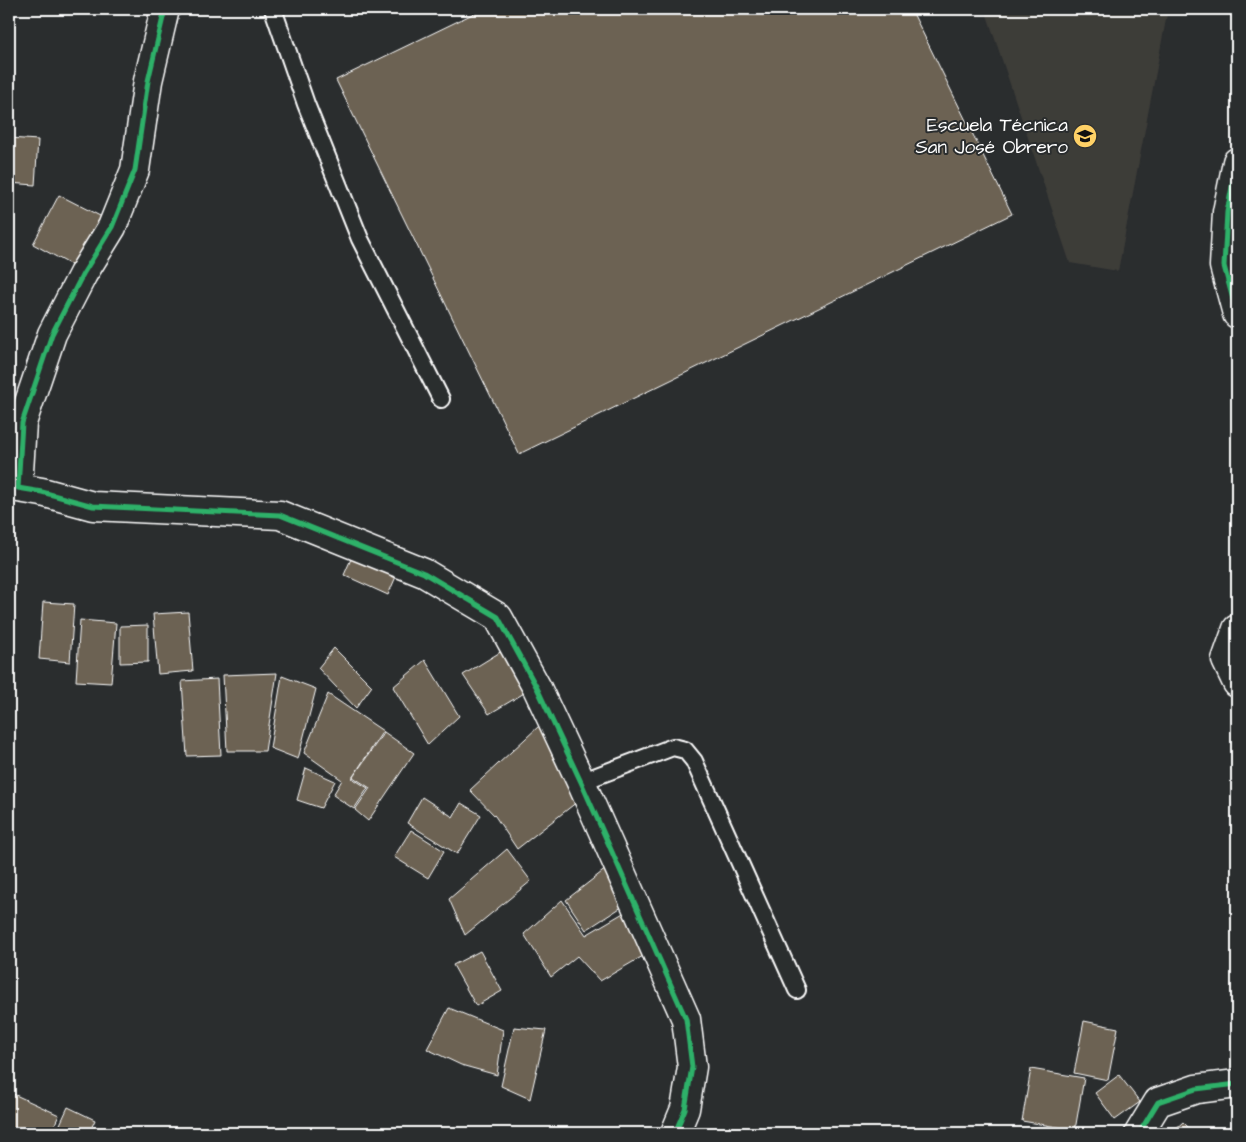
<svg xmlns="http://www.w3.org/2000/svg" width="1246" height="1142" font-family="'Architects Daughter',sans-serif">
<style>
.built{fill:#3e3d39}
.building{fill:#6c6253;stroke:#fff}
.lines{fill:none;stroke-linecap:round;stroke-linejoin:round}
.service-casing{stroke:#fff;stroke-width:20}
.minor-casing{stroke:#fff;stroke-width:31}
.service{stroke:#2a2d2e;stroke-width:16}
.minor{stroke:#2a2d2e;stroke-width:28}
.cycleway-casing{stroke:#2a2d2e;stroke-width:8}
.cycleway{stroke:#2db169;stroke-width:5}
.labels{text-anchor:middle;dominant-baseline:central;stroke-width:4;stroke-linejoin:round;paint-order:stroke}
.poi-label{font-size:19px;fill:#fff;stroke:#2a2d2e;text-anchor:end}
</style>
<rect width="100%" height="100%" fill="#2a2d2e"/>
<filter id="ink" filterUnits="userSpaceOnUse"><feTurbulence type="fractalNoise" baseFrequency=".02" numOctaves="2"/><feDisplacementMap in="SourceGraphic" scale="10" xChannelSelector="R" yChannelSelector="G"/><feConvolveMatrix kernelMatrix="1 2 1 2 8 2 1 2 1" color-interpolation-filters="sRGB"/></filter>
<g filter="url(#ink)">
<!-- built -->
<path class="built" d="M 985,9 L 1168,9 L 1118,271 L 1070,263 Z"/>
<!-- building -->
<g class="building">
<path d="M 483,9 L 911,9 L 1012,214 L 519,454 L 336,80 Z"/>
<path d="M 9,138 L 38,140 L 35,185 L 9,183 Z"/>
<path d="M 59,195 L 102,217 L 75,267 L 33,244 Z"/>
<path d="M 354,552 L 398,572 L 388,595 L 344,575 Z"/>
<path d="M 43,602 L 74,604 L 70,662 L 39,659 Z"/>
<path d="M 188,612 L 193,671 L 158,674 L 153,614 Z"/>
<path d="M 80,620 L 116,623 L 111,683 L 76,681 Z"/>
<path d="M 148,625 L 148,662 L 120,663 L 120,626 Z"/>
<path d="M 334,648 L 372,686 L 356,708 L 318,668 Z"/>
<path d="M 502,651 L 526,692 L 489,714 L 463,675 Z"/>
<path d="M 425,660 L 459,716 L 428,745 L 393,687 Z"/>
<path d="M 277,673 L 265,751 L 227,751 L 223,675 Z"/>
<path d="M 282,676 L 316,689 L 298,759 L 270,748 Z"/>
<path d="M 217,679 L 221,755 L 187,756 L 182,681 Z"/>
<path d="M 328,694 L 383,731 L 352,778 L 368,788 L 354,809 L 333,795 L 342,780 L 304,753 Z"/>
<path d="M 539,726 L 582,798 L 517,849 L 495,816 L 470,790 Z"/>
<path d="M 384,732 L 414,753 L 368,821 L 355,810 L 370,788 L 353,777 Z"/>
<path d="M 306,768 L 335,781 L 321,808 L 297,800 Z"/>
<path d="M 422,797 L 453,817 L 461,803 L 481,815 L 457,854 L 407,823 Z"/>
<path d="M 411,830 L 444,851 L 428,878 L 394,857 Z"/>
<path d="M 507,849 L 531,881 L 465,935 L 449,899 Z"/>
<path d="M 611,865 L 628,903 L 586,930 L 566,900 Z"/>
<path d="M 562,900 L 586,935 L 630,909 L 650,952 L 600,981 L 577,956 L 551,977 L 524,934 Z"/>
<path d="M 480,951 L 502,991 L 476,1006 L 453,965 Z"/>
<path d="M 449,1008 L 503,1030 L 497,1075 L 461,1065 L 427,1049 Z"/>
<path d="M 1084,1021 L 1118,1028 L 1108,1080 L 1074,1073 Z"/>
<path d="M 514,1027 L 546,1030 L 530,1099 L 501,1086 Z"/>
<path d="M 1031,1069 L 1084,1078 L 1075,1130 L 1022,1121 Z"/>
<path d="M 1119,1075 L 1140,1102 L 1115,1120 L 1095,1093 Z"/>
<path d="M 9,1092 L 59,1115 L 51,1133 L 9,1133 Z"/>
<path d="M 68,1107 L 95,1120 L 89,1133 L 56,1133 Z"/>
<path d="M 1183,1122 L 1194,1133 L 1171,1133 Z"/>
</g>
<g class="lines">
<!-- service casing -->
<g class="service-casing">
<g id="service">
<path d="M 273,9 L 306,104 L 360,239 L 441,399"/>
<path d="M 581,782 L 673,747 L 685,750 L 694,761 L 797,990"/>
</g>
</g>
<!-- minor casing -->
<g class="minor-casing">
<g id="minor">
<path d="M 165,9 L 148,81 L 135,170 L 112,227 L 83,274 L 52,334 L 22,423 L 18,488 L 42,492 L 93,506 L 280,515 L 424,573 L 498,617 L 537,688 L 581,782 L 686,1019 L 692,1067 L 685,1109 L 675,1133"/>
<path d="M 1237,162 L 1227,212 L 1224,266 L 1237,314"/>
<path d="M 1237,629 L 1226,660 L 1237,683"/>
<path d="M 1139,1133 L 1158,1102 L 1196,1089 L 1237,1084"/>
</g>
</g>
<!-- service -->
<use href="#service" class="service"/>
<!-- minor -->
<use href="#minor" class="minor"/>
<!-- cycleway casing -->
<g class="cycleway-casing">
<g id="cycleway">
<path d="M 165,9 L 148,81 L 135,170 L 112,227 L 83,274 L 52,334 L 22,423 L 18,488 L 42,492 L 93,506 L 280,515 L 424,573 L 498,617 L 537,688 L 581,782 L 686,1019 L 692,1067 L 685,1109 L 675,1133"/>
<path d="M 1237,162 L 1227,212 L 1224,266 L 1237,314"/>
<path d="M 1139,1133 L 1158,1102 L 1196,1089 L 1237,1084"/>
</g>
</g>
<!-- cycleway -->
<use href="#cycleway" class="cycleway"/>
</g>
</g>
<!-- icons -->
<defs>
<g id="school-disc" transform="scale(1.25)"><circle r="9.5" fill="#ffd166" stroke="#2a2d2e"/><path d="M0-5L7-2L0 1L-7-2ZM-4 1L0 2.5L4 1V4Q0 6-4 4Z" fill="#111"/></g>
</defs>
<g fill-rule="evenodd">
<use href="#school-disc" x="1085" y="136"/>
</g>
<g class="labels">
<!-- poi labels -->
<g class="poi-label">
<text x="1068" y="125">Escuela Técnica<tspan x="1068" dy="22">San José Obrero</tspan></text>
</g>
</g>
<!-- margin -->
<rect width="1246" height="1142" fill="none" stroke="#2a2d2e" stroke-width="30"/>
<rect x="15" y="15" width="1216" height="1112" fill="none" stroke="#fff" stroke-width="2" filter="url(#ink)"/>
</svg>
